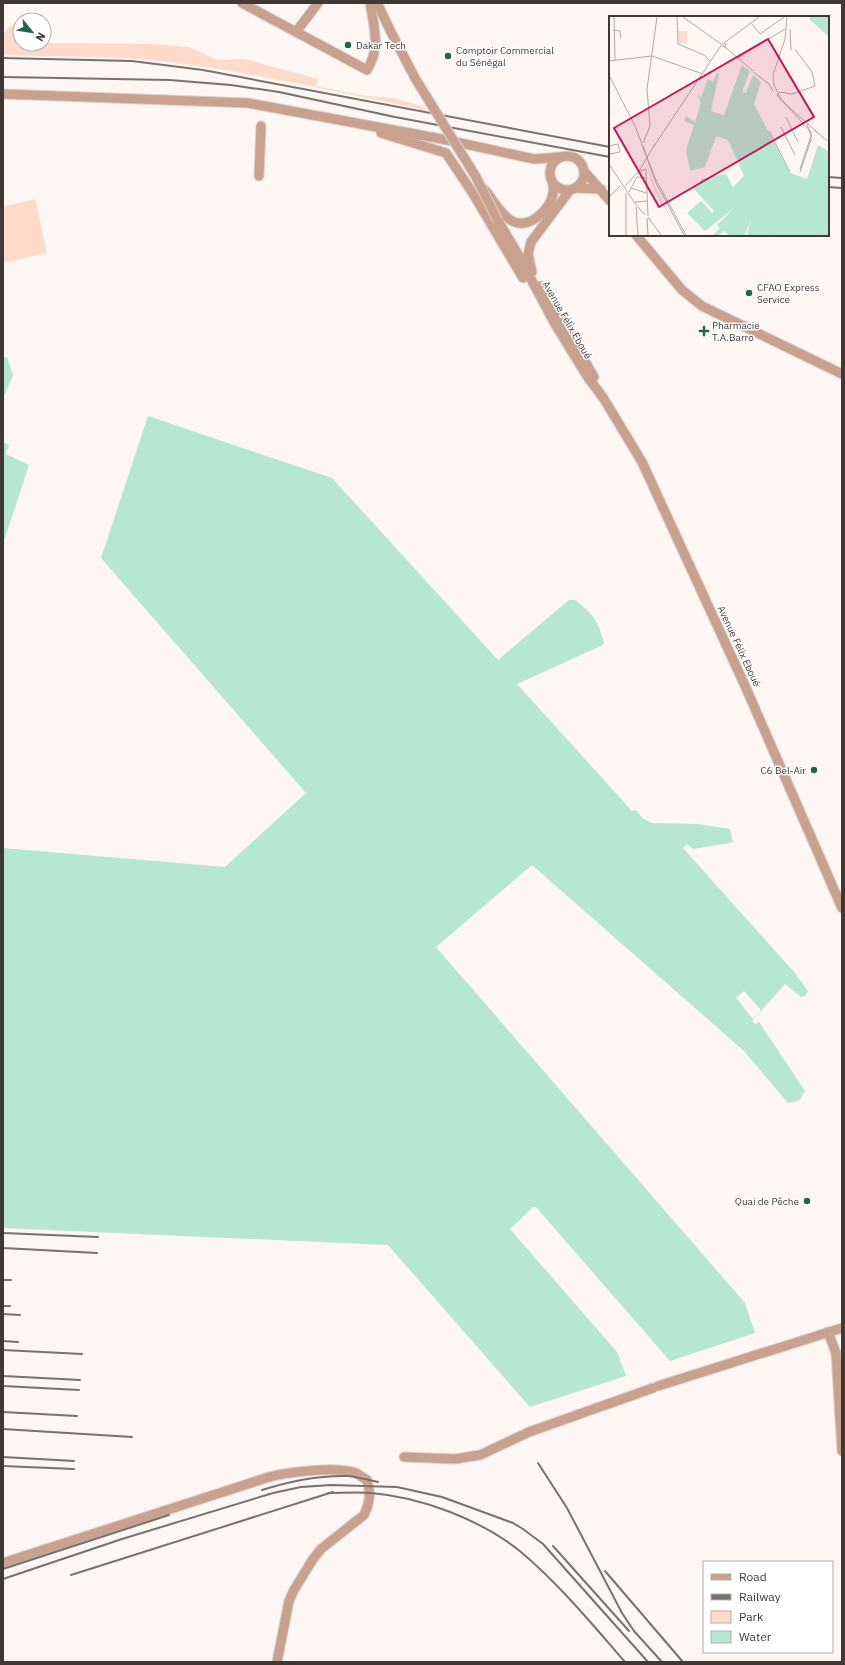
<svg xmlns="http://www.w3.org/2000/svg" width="845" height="1665" font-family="'IBM Plex Sans',sans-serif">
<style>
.green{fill:#fedaca}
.water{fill:#b5e7d1}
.pier{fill:#fef6f2}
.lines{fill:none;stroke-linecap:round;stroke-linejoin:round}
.minor-casing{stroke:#d8d0cc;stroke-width:11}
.minor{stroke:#c9a18f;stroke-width:9}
.rail{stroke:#79716d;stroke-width:2}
.minor-bridge-casing{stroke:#d8d0cc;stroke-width:11;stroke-linecap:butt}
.minor-bridge{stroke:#c9a18f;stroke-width:9}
.poi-dot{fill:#27624d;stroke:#fff;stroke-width:1.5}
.labels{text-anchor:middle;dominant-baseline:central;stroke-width:3;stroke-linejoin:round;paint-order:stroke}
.poi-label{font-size:10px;fill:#403834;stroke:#fff;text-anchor:start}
.street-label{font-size:10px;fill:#403834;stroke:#fff}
.inset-river{fill:none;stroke:#b5e7d1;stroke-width:2}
.inset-road{fill:none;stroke:#b2aaa6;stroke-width:1}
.view{fill:#c2185b;fill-opacity:0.15;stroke:#c2185b;stroke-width:2}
.inset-edge{fill:none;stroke:#403834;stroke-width:2}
</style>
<rect width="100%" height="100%" fill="#fef6f2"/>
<!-- green -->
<g class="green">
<path d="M 19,22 L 20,44 L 44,44 L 44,39 L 47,38 L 49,43 L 153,44 L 189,47 L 217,60 L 245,59 L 318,79 L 315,86 L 366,96 L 393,98 L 424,107 L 426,110 C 340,93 254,72 167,62 C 113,55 57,57 3,55 L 3,34 L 13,24 Z"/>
<path d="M 35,199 L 47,253 L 3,263 L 3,207 Z"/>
</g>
<!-- water -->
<g class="water">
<path d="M 7,357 L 13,375 L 3,399 L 3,358 Z"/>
<path d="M 148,416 L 332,478 L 498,660 L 569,600 L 575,600 C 593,614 598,620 604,643 L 603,645 L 517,684 L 632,811 L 636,810 L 642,818 L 652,823 L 698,824 L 730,829 L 733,842 L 730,843 L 693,849 L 687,844 L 683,848 L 795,973 L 808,991 L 805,996 L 801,997 L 785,984 L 752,1021 L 755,1024 L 759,1022 L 805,1091 L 799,1101 L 788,1103 L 744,1051 L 532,865 L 436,947 L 745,1303 L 755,1333 L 670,1361 L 536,1207 L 533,1207 L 510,1229 L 617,1352 L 626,1376 L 530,1407 L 388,1245 L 3,1228 L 3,848 L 225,867 L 306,793 L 101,558 Z"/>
<path d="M 3,442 L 9,445 L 6,454 L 29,465 L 3,544 Z"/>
</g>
<!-- pier -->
<path class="pier" d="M 744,991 L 761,1010 L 753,1019 L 736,998 Z"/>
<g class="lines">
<!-- minor casing -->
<g class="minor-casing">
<g id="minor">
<path d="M 242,3 L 367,70 C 381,47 374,28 370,3"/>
<path d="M 377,3 L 391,32"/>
<path d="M 296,32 L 318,3"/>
<path d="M 3,94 L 248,103 L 447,140 L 534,159 L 562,157"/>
<path d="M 381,133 L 446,153 L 472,192 L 523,278"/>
<circle cx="567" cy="173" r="17"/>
<path d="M 584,171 L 610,201"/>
<path d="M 259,176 L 261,126"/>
<path d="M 575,188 L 601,189"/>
<path d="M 485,190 C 493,200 501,215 512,221 C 528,230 551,210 553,193 C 554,189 553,185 552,181"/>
<path d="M 498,221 L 515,249 L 555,324 L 587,376 L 604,399 L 642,462 L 746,688 L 842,908"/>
<path d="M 636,235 L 682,290 L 702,306 L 842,374"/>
<path d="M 532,272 L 528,254 L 531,242 L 570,190"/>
<path d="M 541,286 L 594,377"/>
<path d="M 828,1332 L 836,1353 L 842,1451"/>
<path d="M 658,1386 L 842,1328"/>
<path d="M 404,1457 L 455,1459 L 480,1455 L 529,1432 L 653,1388"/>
<path d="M 3,1563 L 269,1477 C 288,1472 338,1466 356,1473 C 360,1475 363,1478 367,1480 C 371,1493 370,1502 364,1515 L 321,1549 L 313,1559 L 294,1590 L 289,1601 L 277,1662"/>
</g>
</g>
<!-- minor -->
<use href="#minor" class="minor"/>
<!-- rail -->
<g class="rail">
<path d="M 3,58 L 132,61 L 203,70 L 610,147"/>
<path d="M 3,77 L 170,80 L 231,85 L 279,92 L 395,117 L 610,157"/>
<path d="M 828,177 L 842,178"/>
<path d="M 828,187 L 842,188"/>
<path d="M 3,1233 L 98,1237"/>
<path d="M 3,1248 L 97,1253"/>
<path d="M 3,1280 L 11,1280"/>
<path d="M 3,1306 L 10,1306"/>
<path d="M 3,1314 L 20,1315"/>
<path d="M 3,1341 L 18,1342"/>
<path d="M 3,1350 L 82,1354"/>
<path d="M 3,1376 L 80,1380"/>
<path d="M 3,1386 L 79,1390"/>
<path d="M 3,1412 L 77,1416"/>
<path d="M 3,1429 L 132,1437"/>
<path d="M 3,1457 L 74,1461"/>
<path d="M 538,1463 L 567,1508 L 622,1613 L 634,1631 L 662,1662"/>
<path d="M 3,1466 L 74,1469"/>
<path d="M 262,1490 C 290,1481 318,1475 348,1476 C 358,1477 368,1480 378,1482"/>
<path d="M 328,1493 C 342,1493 356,1492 371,1493 C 421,1497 482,1520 521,1552 C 560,1585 592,1624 625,1662"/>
<path d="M 553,1546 L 629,1631"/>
<path d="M 3,1569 L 169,1515"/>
<path d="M 605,1571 L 683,1662"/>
<path d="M 71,1575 L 333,1492"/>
<path d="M 3,1579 L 122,1539 L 273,1493 L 301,1487 L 331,1485 L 397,1487 L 442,1497 L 513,1523 L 523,1529 L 543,1544 L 648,1662"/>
</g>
<!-- minor-bridge casing -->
<g class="minor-bridge-casing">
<path id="minor-bridge" d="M 391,32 L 415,78 L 476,177 L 498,221"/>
</g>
<!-- minor-bridge -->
<use href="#minor-bridge" class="minor-bridge"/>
</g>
<!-- markers -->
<g class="poi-dot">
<circle cx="348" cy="45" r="4"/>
<circle cx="448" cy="56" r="4"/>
<circle cx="749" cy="293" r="4"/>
<path d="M702 325h4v4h4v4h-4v4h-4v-4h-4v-4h4z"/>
<circle cx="814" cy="770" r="4"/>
<circle cx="807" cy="1201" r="4"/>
</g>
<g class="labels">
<!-- poi labels -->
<g class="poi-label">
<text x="356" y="45">Dakar Tech</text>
<text x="456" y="50">Comptoir Commercial<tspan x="456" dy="12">du Sénégal</tspan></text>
<text x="757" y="287">CFAO Express<tspan x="757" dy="12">Service</tspan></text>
<text x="712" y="325">Pharmacie<tspan x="712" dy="12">T.A.Barro</tspan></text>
<text x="806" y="770" text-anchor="end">C6 Bel-Air</text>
<text x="799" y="1201" text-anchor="end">Quai de Pêche</text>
</g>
<!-- street labels -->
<g class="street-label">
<text transform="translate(567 320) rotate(60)">Avenue Félix Eboué</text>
<text transform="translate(739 646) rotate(65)">Avenue Félix Eboué</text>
</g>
</g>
<!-- overview -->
<g transform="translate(609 16)">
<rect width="220" height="220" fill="#fef6f2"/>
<path d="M 69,15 L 78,15 L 78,27 L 70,28 ZM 37,146 L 47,172 L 65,208 L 68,215 L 56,192 L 51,188 L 52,186 L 44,171 Z" fill="#fedaca"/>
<path d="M 201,1 L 220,1 L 220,21 L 200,3 ZM 133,49 L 141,55 L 133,76 L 137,77 L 144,59 L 152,66 L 145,88 L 181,157 L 198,163 L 209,129 L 220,136 L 220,219 L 138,219 L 142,203 L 136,219 L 119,219 L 115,215 L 110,219 L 104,219 L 111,212 L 108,209 L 124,193 L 96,215 L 78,197 L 92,185 L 103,197 L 105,195 L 83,171 L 91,169 L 92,163 L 117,158 L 124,171 L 135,160 L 119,124 L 107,120 L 96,151 L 81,155 L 77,134 L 85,109 L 75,105 L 77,100 L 86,106 L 92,87 L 88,78 L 92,82 L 99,63 L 104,66 L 108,57 L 110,58 L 102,95 L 115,99 Z" fill="#b5e7d1"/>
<path class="inset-river" d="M 146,219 L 153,211 L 165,209 L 211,219M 153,219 L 163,215 L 209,219"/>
<path class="inset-road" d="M 5,1 L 6,44M 68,1 L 69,28 L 95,39 L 102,46M 74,1 L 112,28M 178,1 L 176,23 L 164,59 L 165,69 L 173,85 L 209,117M 143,8 L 151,18 L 175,1M 181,13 L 182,34M 4,14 L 11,15 L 12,22M 115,27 L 150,1M 116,31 L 144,55M 186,33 L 203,56 L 206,70 L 183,78 L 171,76 L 168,79 L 202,116 L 202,124 L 191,156M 129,42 L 176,13M 0,45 L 43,40 L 94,58M 144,56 L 160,68 L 164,75M 0,59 L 27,112 L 47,167 L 75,219M 177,101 L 189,126M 172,111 L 186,139M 205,114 L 220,126M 160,115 L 181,156M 34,127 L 41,110 L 38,73 L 48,1M 0,130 L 9,128 L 11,136 L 1,138 L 0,134M 34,130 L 46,162 L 77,219M 45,130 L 113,28 L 117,28 L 116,31 L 113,30M 0,148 L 25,186 L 36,199M 191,153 L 202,120 L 198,108M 31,155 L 37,153 L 39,200M 16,170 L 30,155 L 46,128M 22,172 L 37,177M 20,176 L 28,161 L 37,162M 0,181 L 11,170M 26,186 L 38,185M 27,191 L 29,219M 39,201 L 52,219M 38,202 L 39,219M 17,219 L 17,177"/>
<path class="view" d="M 159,23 L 205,101 L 50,191 L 5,112 Z"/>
<rect width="220" height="220" class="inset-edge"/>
</g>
<!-- border -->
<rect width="845" height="1665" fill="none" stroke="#403834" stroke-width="8"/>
<!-- legend -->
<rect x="703" y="1561" width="130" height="92" fill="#ffffff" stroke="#b3afae"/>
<rect x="711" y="1574" width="20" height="6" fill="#c9a18f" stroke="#b3afae"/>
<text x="739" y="1581" font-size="12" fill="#403834">Road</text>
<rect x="711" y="1594" width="20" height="6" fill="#79716d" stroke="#b3afae"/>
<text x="739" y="1601" font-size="12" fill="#403834">Railway</text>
<rect x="711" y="1611" width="20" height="12" fill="#fedaca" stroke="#b3afae"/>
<text x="739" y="1621" font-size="12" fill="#403834">Park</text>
<rect x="711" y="1631" width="20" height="12" fill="#b5e7d1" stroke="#b3afae"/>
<text x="739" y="1641" font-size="12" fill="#403834">Water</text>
<!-- north arrow -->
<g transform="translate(32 32) rotate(120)"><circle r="19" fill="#ffffff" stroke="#b3afae"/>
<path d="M0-3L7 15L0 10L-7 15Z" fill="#27624d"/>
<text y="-6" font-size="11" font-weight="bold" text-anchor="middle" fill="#403834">N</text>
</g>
</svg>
